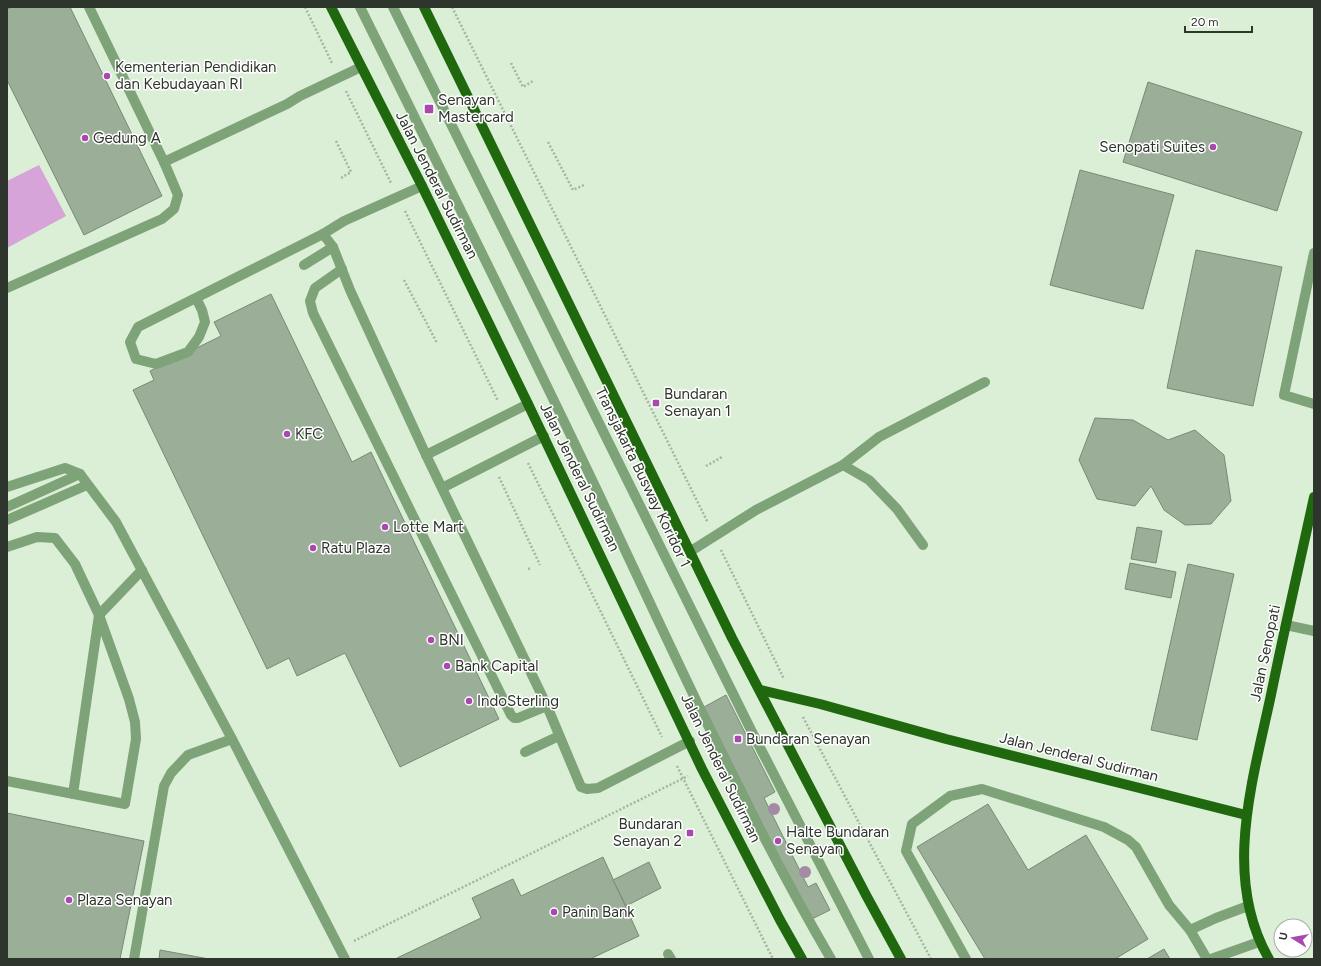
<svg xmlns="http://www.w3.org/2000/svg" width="1321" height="966" font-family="Figtree,sans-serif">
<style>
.park{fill:#d6a4d9}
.building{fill:#9bae98;stroke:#788a75}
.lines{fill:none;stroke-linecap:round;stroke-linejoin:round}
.path{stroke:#a5b5a2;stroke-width:2.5;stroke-dasharray:2 2;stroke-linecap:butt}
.minor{stroke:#7fa378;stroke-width:10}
.major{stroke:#1f680e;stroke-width:10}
.tree{fill:#a589a6}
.poi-dot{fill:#a949b0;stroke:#fff;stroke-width:1.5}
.labels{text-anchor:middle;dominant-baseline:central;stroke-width:3;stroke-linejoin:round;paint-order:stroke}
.poi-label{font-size:15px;fill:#2e352c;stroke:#fff;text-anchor:start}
.street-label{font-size:15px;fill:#2e352c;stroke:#fff}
</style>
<rect width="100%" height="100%" fill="#dbefd7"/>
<!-- park -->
<path class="park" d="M 39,165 L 66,216 L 7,248 L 7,181 Z"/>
<!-- building -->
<g class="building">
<path d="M 12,7 L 70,7 L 162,196 L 84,235 L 7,80 L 7,9 Z"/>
<path d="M 1148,82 L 1302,132 L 1277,211 L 1123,162 Z"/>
<path d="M 1080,170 L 1174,195 L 1143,309 L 1050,285 Z"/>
<path d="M 1196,250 L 1282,267 L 1253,406 L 1167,388 Z"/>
<path d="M 271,294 L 352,462 L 371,452 L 499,719 L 400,767 L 345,653 L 297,676 L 289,658 L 267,669 L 133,390 L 154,380 L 150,371 L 221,336 L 214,322 Z"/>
<path d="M 1095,418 L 1133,420 L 1168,440 L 1195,430 L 1224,455 L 1231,501 L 1211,524 L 1185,525 L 1164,510 L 1151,486 L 1135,506 L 1097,499 L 1079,460 Z"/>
<path d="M 1137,527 L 1162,531 L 1156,563 L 1131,559 Z"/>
<path d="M 1130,563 L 1176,572 L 1171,598 L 1125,589 Z"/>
<path d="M 1188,564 L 1234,574 L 1197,740 L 1151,730 Z"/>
<path d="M 726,695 L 775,792 L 764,798 L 808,887 L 816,883 L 830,910 L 810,920 L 704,707 Z"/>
<path d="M 988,804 L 1028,870 L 1086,835 L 1148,939 L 1115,959 L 985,959 L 917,847 Z"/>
<path d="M 7,813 L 144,841 L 120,959 L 7,959 Z"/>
<path d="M 603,857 L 639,936 L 590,959 L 397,959 L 397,958 L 481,918 L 472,898 L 513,879 L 521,896 Z"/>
<path d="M 649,862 L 661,888 L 626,906 L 613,880 Z"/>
<path d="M 1164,949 L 1170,959 L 1147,959 Z"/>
<path d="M 160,950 L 209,959 L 159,959 Z"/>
</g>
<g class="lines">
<!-- path -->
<g class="path">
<path d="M 305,7 L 332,63"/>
<path d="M 452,7 L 708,523"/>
<path d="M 511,63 L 523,87 L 533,81"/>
<path d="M 346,91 L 391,183"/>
<path d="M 336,141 L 351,172 L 341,178"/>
<path d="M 548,142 L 573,190 L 584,185"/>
<path d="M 405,211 L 498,401"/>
<path d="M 404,280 L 437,343"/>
<path d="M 528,463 L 662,737"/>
<path d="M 706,466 L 722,457"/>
<path d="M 499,477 L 540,565"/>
<path d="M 721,550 L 784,679"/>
<path d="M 528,569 L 531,568"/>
<path d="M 803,717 L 931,959"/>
<path d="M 677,766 L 773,959"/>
<path d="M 354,941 L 688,776"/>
</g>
<!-- minor -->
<g class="minor">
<path d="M 360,7 C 438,165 517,322 593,482 C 669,642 741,805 831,959"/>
<path d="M 393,7 L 752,732 L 869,959"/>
<path d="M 164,162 L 287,104 L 300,96 L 361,67"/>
<path d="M 323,234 L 333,247 L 350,290 L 426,455 L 547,706 L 581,787 L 587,789 L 598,788 L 690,741"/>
<path d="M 1314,253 L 1284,395 L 1314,404"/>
<path d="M 304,265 L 333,247"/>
<path d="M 342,269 L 315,288 L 310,301 L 313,313 L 511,715 L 514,718 L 518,718 L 547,706"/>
<path d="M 7,288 L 162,219 L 174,209 L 178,195 L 164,162 L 89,7"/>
<path d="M 196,298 L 202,310 L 205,322 L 199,337 L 188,352 L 156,364 L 136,359 L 130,342 L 138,327 L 323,234 L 344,221 L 422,186"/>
<path d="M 426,455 L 528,404"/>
<path d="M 843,465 L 869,480 L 897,509 L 923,545"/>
<path d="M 7,487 L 65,468 L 80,474 L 116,522 L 232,739 L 345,959"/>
<path d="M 442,488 L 544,436"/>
<path d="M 7,507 L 80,474"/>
<path d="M 7,520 L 87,485"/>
<path d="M 7,547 L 37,537 L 55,538 L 75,564 L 99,615 L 129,699 L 135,722 L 136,739 L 125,804 L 7,781"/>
<path d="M 691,551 L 756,510 L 843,465 L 879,437 L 985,382"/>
<path d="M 1286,625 L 1314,631"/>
<path d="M 525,752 L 559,736"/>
<path d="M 73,794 L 99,615 L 142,570"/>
<path d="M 1190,930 L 1216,918 L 1248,906"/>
<path d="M 668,954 L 671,959"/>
<path d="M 134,959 L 164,786 L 171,773 L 188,755 L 232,739"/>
<path d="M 966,959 L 906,851 L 912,824 L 950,796 L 982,789 L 1104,827 L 1128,840 L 1136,847 L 1169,905 L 1190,930 L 1207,959"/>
<path d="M 1211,959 L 1259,942"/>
</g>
<!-- major -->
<g class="major">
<path d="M 331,7 L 422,186 L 528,404 L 702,769 L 780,920 L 802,959"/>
<path d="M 424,7 L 732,638 L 866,895 L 901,959"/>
<path d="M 760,690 L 820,704 L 946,739 L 1246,815"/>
<path d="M 1269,959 C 1221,876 1254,777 1272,690 C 1285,626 1300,562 1314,497"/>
</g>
</g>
<!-- trees -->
<g class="tree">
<circle cx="774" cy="809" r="6"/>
<circle cx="805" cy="872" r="6"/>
</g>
<!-- markers -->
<g class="poi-dot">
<circle cx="107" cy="76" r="4"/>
<rect x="424" y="104" width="10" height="10" rx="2"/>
<circle cx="85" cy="138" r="4"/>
<circle cx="1213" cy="147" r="4"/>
<rect x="652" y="399" width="8" height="8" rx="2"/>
<circle cx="287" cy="434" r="4"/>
<circle cx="385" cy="527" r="4"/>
<circle cx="313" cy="548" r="4"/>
<circle cx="431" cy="640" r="4"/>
<circle cx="447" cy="666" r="4"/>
<circle cx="469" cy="701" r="4"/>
<rect x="734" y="735" width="8" height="8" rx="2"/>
<rect x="686" y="829" width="8" height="8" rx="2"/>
<circle cx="778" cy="841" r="4"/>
<circle cx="69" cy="900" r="4"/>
<circle cx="554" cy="912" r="4"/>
</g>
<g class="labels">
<!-- poi labels -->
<g class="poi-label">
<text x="115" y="67">Kementerian Pendidikan<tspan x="115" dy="17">dan Kebudayaan RI</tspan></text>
<text x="438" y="100">Senayan<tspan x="438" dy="17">Mastercard</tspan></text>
<text x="93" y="138">Gedung A</text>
<text x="1205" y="147" text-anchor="end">Senopati Suites</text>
<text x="664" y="394">Bundaran<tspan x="664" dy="17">Senayan 1</tspan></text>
<text x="295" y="434">KFC</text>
<text x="393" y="527">Lotte Mart</text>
<text x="321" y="548">Ratu Plaza</text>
<text x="439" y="640">BNI</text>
<text x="455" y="666">Bank Capital</text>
<text x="477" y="701">IndoSterling</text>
<text x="746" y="739">Bundaran Senayan</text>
<text x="682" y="824" text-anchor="end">Bundaran<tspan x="682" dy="17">Senayan 2</tspan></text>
<text x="786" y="832">Halte Bundaran<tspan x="786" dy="17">Senayan</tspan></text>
<text x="77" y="900">Plaza Senayan</text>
<text x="562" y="912">Panin Bank</text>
</g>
<!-- street labels -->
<g class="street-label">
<text transform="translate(437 185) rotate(63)">Jalan Jenderal Sudirman</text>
<text transform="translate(580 477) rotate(64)">Jalan Jenderal Sudirman</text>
<text transform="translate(643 477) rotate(64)">Transjakarta Busway Koridor 1</text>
<text transform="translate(1265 653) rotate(-78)">Jalan Senopati</text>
<text transform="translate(1079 757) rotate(14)">Jalan Jenderal Sudirman</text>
<text transform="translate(721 768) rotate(64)">Jalan Jenderal Sudirman</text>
</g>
</g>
<!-- border -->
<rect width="1321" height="966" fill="none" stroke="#2e352c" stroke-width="16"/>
<!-- north arrow -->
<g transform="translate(1293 938) rotate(281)"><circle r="19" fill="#ffffff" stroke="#abaeab"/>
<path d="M0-3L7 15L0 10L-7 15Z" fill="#a949b0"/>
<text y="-6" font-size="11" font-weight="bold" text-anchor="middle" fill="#2e352c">U</text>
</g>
<!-- scale -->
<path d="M1185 26v6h67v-6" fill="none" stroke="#2e352c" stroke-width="2"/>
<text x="1191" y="26" font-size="12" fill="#2e352c" stroke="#ffffff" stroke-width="3" paint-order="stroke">20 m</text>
</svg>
